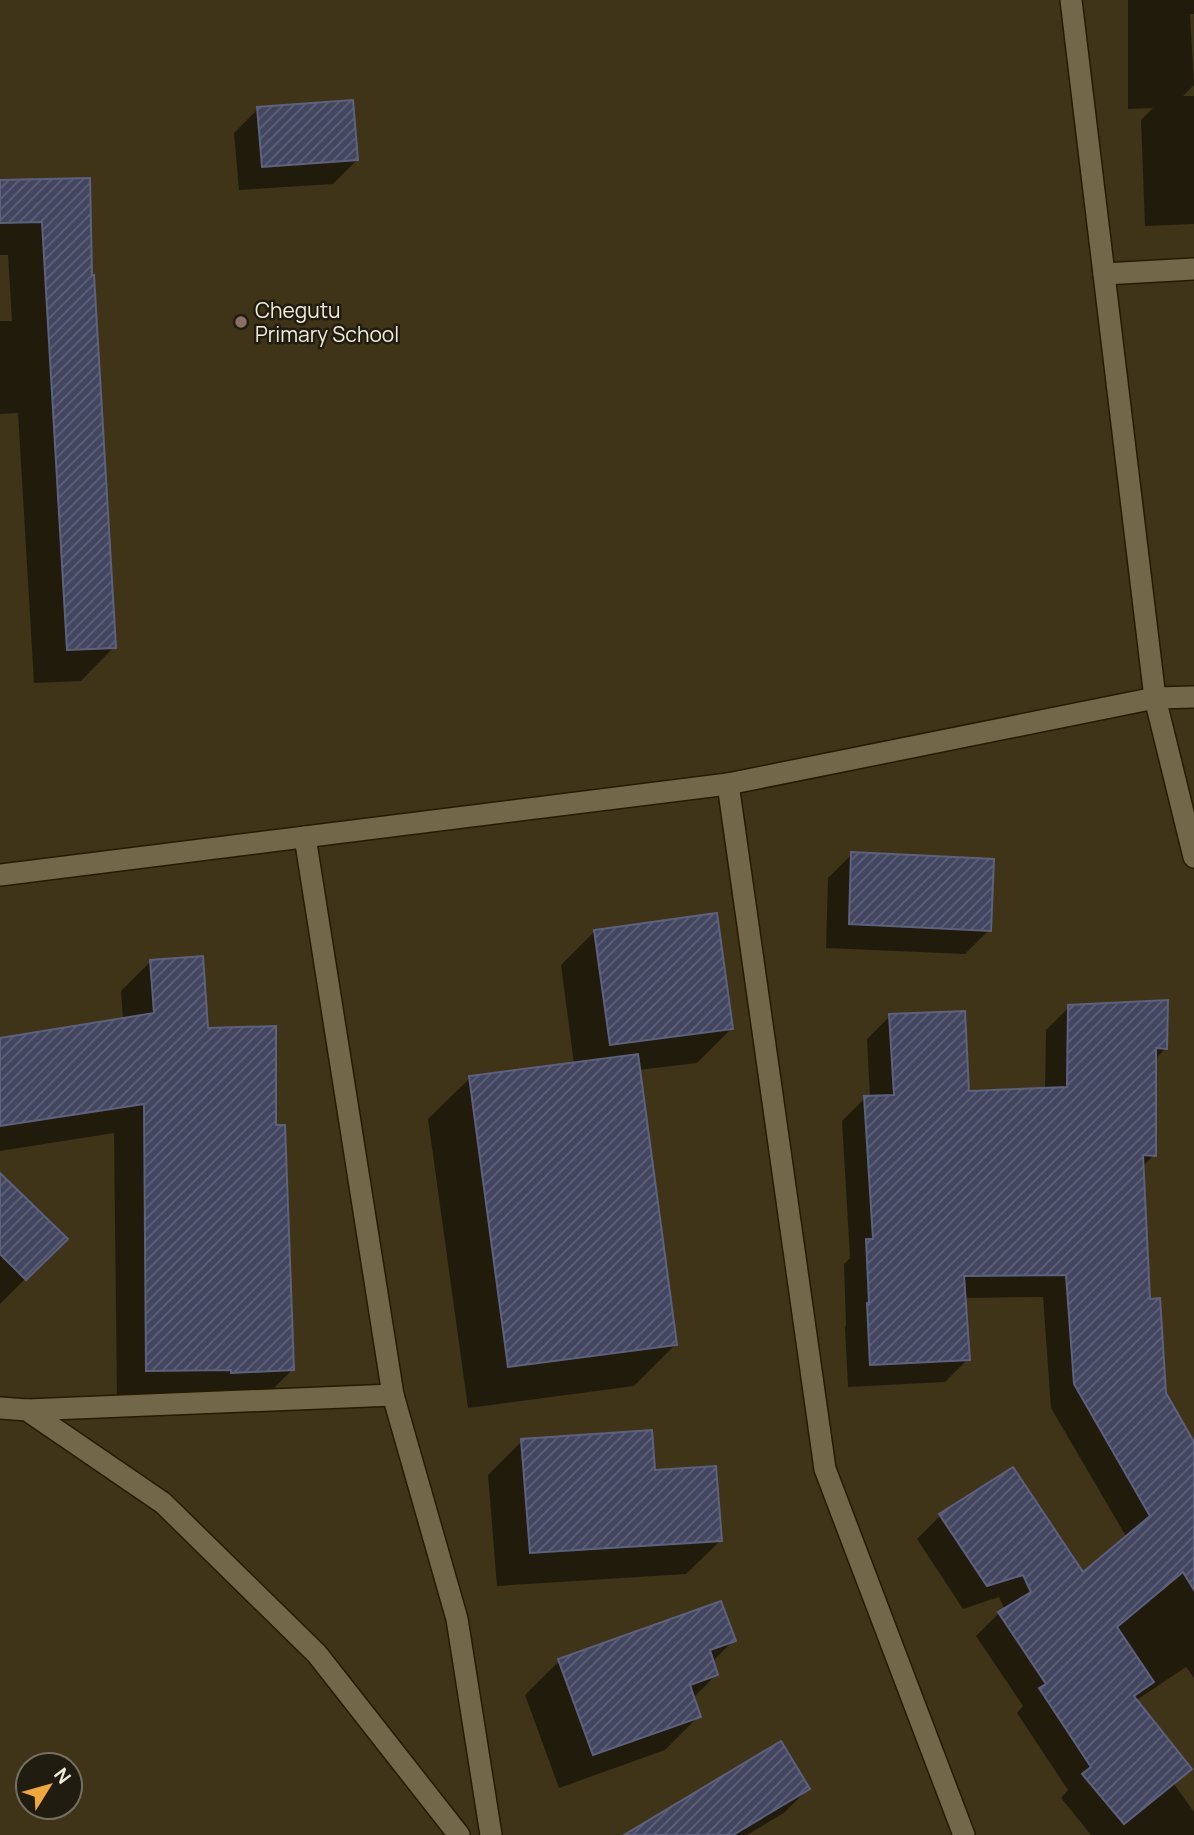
<svg xmlns="http://www.w3.org/2000/svg" width="1194" height="1835" font-family="Manrope,sans-serif">
<style>
.shadow{fill:#0007}
.building{fill:url(#building-hatch);stroke:#5e617e;stroke-width:2}
.lines{fill:none;stroke-linecap:round;stroke-linejoin:round}
.minor-casing{stroke:#261b00;stroke-width:24}
.minor{stroke:#736749;stroke-width:21}
.education-dot{fill:#8d6e63;stroke:#211c10;stroke-width:2.5}
.labels{text-anchor:middle;dominant-baseline:central;stroke-width:5;stroke-linejoin:round;paint-order:stroke}
.poi-label{font-size:21px;fill:#f2ecdb;stroke:#211c10;text-anchor:start}
</style>
<defs>
<pattern id="building-hatch" width="6" height="6" patternUnits="userSpaceOnUse" patternTransform="scale(1.75)"><rect width="6" height="6" fill="#434661"/><path d="M-1 1l2-2M0 6l6-6M5 7l2-2" fill="none" stroke="#5f6177"/></pattern>
</defs>
<rect width="100%" height="100%" fill="#3f3418"/>
<!-- shadow -->
<g class="shadow">
<path d="M 1128,0 L 1194,0 L 1194,14 L 1190,14 L 1194,85 L 1183,96 L 1194,96 L 1194,224 L 1145,226 L 1141,120 L 1153,108 L 1128,109 Z"/>
<path d="M 258,109 L 357,160 L 333,184 L 239,190 L 234,133 Z"/>
<path d="M 89,180 L 90,277 L 114,647 L 81,681 L 34,683 L 18,413 L 0,414 L 0,321 L 12,321 L 8,255 L 0,255 L 0,182 Z"/>
<path d="M 852,854 L 989,930 L 965,954 L 826,948 L 828,878 Z"/>
<path d="M 595,931 L 731,1029 L 697,1063 L 638,1070 L 676,1344 L 634,1386 L 468,1408 L 428,1119 L 470,1078 L 574,1064 L 561,965 Z"/>
<path d="M 151,961 L 206,1030 L 274,1127 L 292,1370 L 262,1400 L 117,1400 L 114,1133 L 0,1151 L 0,1040 L 123,1020 L 121,991 Z"/>
<path d="M 1069,1007 L 1166,1048 L 1154,1060 L 1154,1155 L 1142,1167 L 1149,1300 L 1165,1393 L 1194,1454 L 1194,1678 L 1186,1667 L 1135,1701 L 1189,1769 L 1174,1784 L 1194,1812 L 1194,1835 L 1091,1835 L 1061,1798 L 1068,1790 L 1017,1713 L 1023,1706 L 976,1636 L 999,1613 L 1005,1610 L 999,1597 L 963,1609 L 917,1539 L 940,1516 L 1012,1469 L 1082,1575 L 1127,1538 L 1051,1408 L 1043,1297 L 964,1298 L 968,1359 L 945,1382 L 848,1387 L 845,1327 L 846,1326 L 844,1264 L 850,1258 L 842,1121 L 865,1098 L 870,1098 L 867,1039 L 890,1016 L 967,1093 L 1045,1090 L 1046,1030 Z"/>
<path d="M 0,1175 L 65,1239 L 0,1304 Z"/>
<path d="M 522,1441 L 653,1472 L 720,1541 L 686,1574 L 497,1586 L 488,1475 Z"/>
<path d="M 720,1604 L 734,1640 L 712,1662 L 716,1675 L 693,1698 L 699,1716 L 665,1750 L 559,1788 L 525,1695 L 559,1661 Z"/>
<path d="M 808,1789 L 784,1813 L 747,1835 L 628,1835 Z"/>
</g>
<!-- building -->
<g class="building">
<path d="M 353,100 L 358,160 L 262,167 L 257,107 Z"/>
<path d="M 90,178 L 92,275 L 94,275 L 116,648 L 67,650 L 42,222 L 0,223 L 0,180 Z"/>
<path d="M 851,852 L 994,859 L 991,931 L 849,924 Z"/>
<path d="M 717,913 L 733,1029 L 610,1045 L 594,930 Z"/>
<path d="M 203,956 L 208,1028 L 276,1026 L 276,1125 L 285,1125 L 294,1370 L 231,1373 L 231,1370 L 146,1371 L 144,1104 L 0,1126 L 0,1038 L 154,1013 L 150,960 Z"/>
<path d="M 1168,1000 L 1167,1049 L 1156,1048 L 1156,1156 L 1143,1155 L 1150,1299 L 1160,1298 L 1166,1393 L 1194,1442 L 1194,1590 L 1183,1572 L 1117,1627 L 1154,1682 L 1134,1696 L 1192,1769 L 1124,1824 L 1082,1774 L 1091,1767 L 1039,1688 L 1046,1684 L 998,1612 L 1031,1592 L 1023,1575 L 987,1586 L 939,1514 L 1013,1467 L 1083,1572 L 1150,1516 L 1074,1384 L 1066,1275 L 964,1276 L 970,1360 L 870,1365 L 867,1303 L 869,1302 L 866,1239 L 873,1239 L 864,1096 L 894,1095 L 889,1014 L 965,1011 L 969,1091 L 1067,1087 L 1068,1005 Z"/>
<path d="M 638,1054 L 677,1345 L 508,1367 L 469,1076 Z"/>
<path d="M 0,1173 L 68,1239 L 26,1280 L 0,1254 Z"/>
<path d="M 652,1430 L 655,1470 L 716,1466 L 722,1541 L 530,1553 L 521,1439 Z"/>
<path d="M 721,1601 L 736,1641 L 710,1650 L 718,1675 L 690,1685 L 701,1717 L 593,1755 L 558,1659 Z"/>
<path d="M 781,1741 L 810,1789 L 733,1835 L 624,1835 Z"/>
</g>
<g class="lines">
<!-- minor casing -->
<g class="minor-casing">
<g id="minor">
<path d="M 1071,0 L 1155,698 L 1194,857"/>
<path d="M 1104,274 L 1194,269"/>
<path d="M 728,784 L 825,1469 L 964,1835"/>
<path d="M 0,875 L 728,784 L 1155,698 L 1194,697"/>
<path d="M 393,1395 L 457,1619 L 491,1835"/>
<path d="M 0,1408 L 27,1410 L 163,1503 L 317,1654 L 459,1835"/>
<path d="M 27,1410 L 393,1395 L 305,837"/>
</g>
</g>
<!-- minor -->
<use href="#minor" class="minor"/>
</g>
<!-- markers -->
<circle class="education-dot" cx="241" cy="322" r="7"/>
<g class="labels">
<!-- poi labels -->
<g class="poi-label">
<text x="255" y="310">Chegutu<tspan x="255" dy="24">Primary School</tspan></text>
</g>
</g>
<!-- north arrow -->
<g transform="translate(49 1786) rotate(53)"><circle r="33" fill="#211c10" stroke="#756f61" stroke-width="2"/>
<path d="M0-5L12 26L0 18L-12 26Z" fill="#eea83c"/>
<text y="-10" font-size="19" font-weight="bold" text-anchor="middle" fill="#f2ecdb">N</text>
</g>
</svg>
